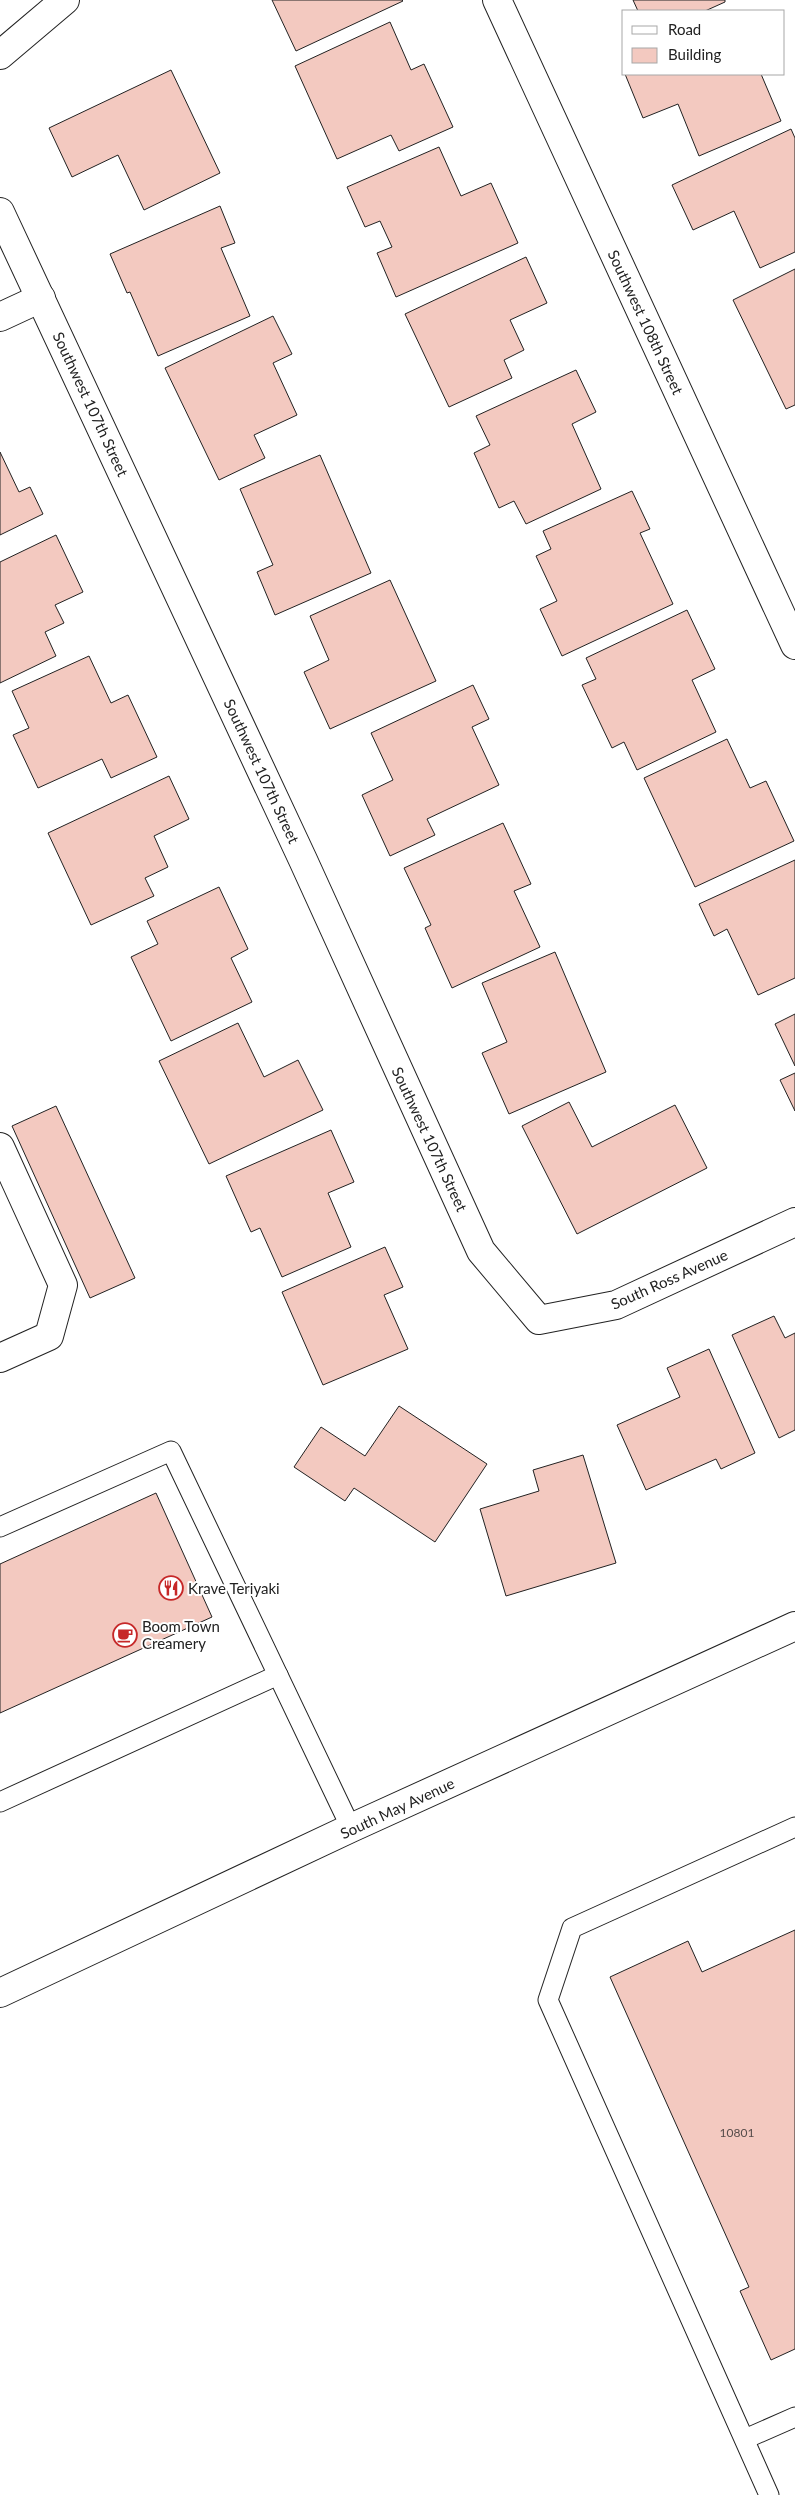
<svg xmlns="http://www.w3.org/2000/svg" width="795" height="2495" font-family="Lato,sans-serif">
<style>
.building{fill:#f3c9c0;stroke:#222}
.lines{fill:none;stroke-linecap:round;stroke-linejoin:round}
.service-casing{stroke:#222;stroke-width:21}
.minor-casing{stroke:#222;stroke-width:30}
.secondary-casing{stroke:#222;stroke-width:30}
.service{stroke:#fff;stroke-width:19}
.minor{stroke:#fff;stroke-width:28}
.secondary{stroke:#fff;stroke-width:28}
.labels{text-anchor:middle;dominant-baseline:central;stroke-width:4;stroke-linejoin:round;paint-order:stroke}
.number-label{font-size:12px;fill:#564c4a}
.street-label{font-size:15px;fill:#222;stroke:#fff}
.poi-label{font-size:15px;fill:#222;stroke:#fff;text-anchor:start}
</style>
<rect width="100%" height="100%" fill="#fff"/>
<!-- building -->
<g class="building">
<path d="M 272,0 L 402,0 L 403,1 L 296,51 Z"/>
<path d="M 633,0 L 725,0 L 725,2 L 705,11 L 638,11 Z"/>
<path d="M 390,22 L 411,70 L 424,64 L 453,127 L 399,151 L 391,135 L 337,159 L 295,66 Z"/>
<path d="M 171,70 L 220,173 L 144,210 L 118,155 L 72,177 L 49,128 Z"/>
<path d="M 625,74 L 761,74 L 781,121 L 699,156 L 678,104 L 643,118 Z"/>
<path d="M 791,129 L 795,138 L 795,252 L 760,268 L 734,211 L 693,230 L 672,185 Z"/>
<path d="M 439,147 L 461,196 L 491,183 L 518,243 L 396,297 L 377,253 L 392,247 L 380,221 L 365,227 L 347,187 Z"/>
<path d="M 220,206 L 235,243 L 221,248 L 250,316 L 158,356 L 130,292 L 127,293 L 110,254 Z"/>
<path d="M 526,257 L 547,303 L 510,320 L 524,350 L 504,360 L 512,378 L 449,407 L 405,314 Z"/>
<path d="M 795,269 L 795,405 L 786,409 L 733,300 Z"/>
<path d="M 273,316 L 292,354 L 273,363 L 297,415 L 254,435 L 265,458 L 219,480 L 165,368 Z"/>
<path d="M 576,370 L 596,412 L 572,424 L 601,489 L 526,524 L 514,501 L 499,508 L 474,453 L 490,445 L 476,416 Z"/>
<path d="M 0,452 L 19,492 L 30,487 L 43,514 L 0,535 Z"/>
<path d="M 320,455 L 371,573 L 275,615 L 257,572 L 273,565 L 240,489 Z"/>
<path d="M 632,491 L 650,529 L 640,533 L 673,604 L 562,656 L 540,609 L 557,601 L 536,556 L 551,549 L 543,531 Z"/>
<path d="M 56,535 L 83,592 L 55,605 L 64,623 L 45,632 L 56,656 L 0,683 L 0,562 Z"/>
<path d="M 390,580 L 436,681 L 330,729 L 304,672 L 329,660 L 310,616 Z"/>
<path d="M 687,610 L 715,669 L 692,680 L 716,732 L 637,770 L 624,742 L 612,748 L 582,685 L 596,679 L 586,658 Z"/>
<path d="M 89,656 L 111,703 L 128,695 L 157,757 L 111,778 L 102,759 L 38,788 L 13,735 L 29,728 L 12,691 Z"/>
<path d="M 473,685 L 489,719 L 472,727 L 499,785 L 427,819 L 435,835 L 390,856 L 362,795 L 393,780 L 371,733 Z"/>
<path d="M 727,739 L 750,788 L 766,781 L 794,841 L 695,887 L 644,778 Z"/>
<path d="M 169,776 L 189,819 L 154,836 L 168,867 L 145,878 L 154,896 L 91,925 L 48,833 Z"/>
<path d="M 503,823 L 531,884 L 514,891 L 540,947 L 452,988 L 425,928 L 431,925 L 404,868 Z"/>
<path d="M 795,860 L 795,978 L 758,995 L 727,929 L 714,936 L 699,904 Z"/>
<path d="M 219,887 L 248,949 L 231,958 L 252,1002 L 171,1041 L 131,957 L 158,944 L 147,921 Z"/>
<path d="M 555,952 L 606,1072 L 509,1114 L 482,1053 L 507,1042 L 482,983 Z"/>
<path d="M 795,1014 L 795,1066 L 775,1024 Z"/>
<path d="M 238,1023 L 264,1077 L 298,1060 L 323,1110 L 209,1164 L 159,1061 Z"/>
<path d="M 795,1073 L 795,1111 L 780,1080 Z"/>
<path d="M 569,1102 L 592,1147 L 675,1105 L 707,1168 L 577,1234 L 522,1126 Z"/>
<path d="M 56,1106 L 135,1278 L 90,1298 L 12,1126 Z"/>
<path d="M 331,1130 L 354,1182 L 328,1193 L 351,1247 L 282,1277 L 260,1228 L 251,1232 L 226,1176 Z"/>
<path d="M 385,1247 L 403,1287 L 384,1295 L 408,1349 L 323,1385 L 282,1292 Z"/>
<path d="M 774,1316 L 785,1338 L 795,1333 L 795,1430 L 779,1438 L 732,1335 Z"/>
<path d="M 709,1349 L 755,1453 L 721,1469 L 716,1459 L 646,1490 L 617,1425 L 680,1397 L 667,1368 Z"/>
<path d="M 399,1406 L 487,1464 L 435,1542 L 354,1488 L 345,1501 L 294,1467 L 321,1427 L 365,1456 Z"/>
<path d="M 583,1455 L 616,1563 L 506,1596 L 480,1509 L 539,1491 L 533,1470 Z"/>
<path d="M 156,1493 L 212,1617 L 0,1713 L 0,1564 Z"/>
<path d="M 795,1930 L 795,2349 L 771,2360 L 740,2291 L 749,2287 L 610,1977 L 688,1941 L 702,1972 Z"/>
</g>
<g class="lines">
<!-- service casing -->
<g class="service-casing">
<g id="service">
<path d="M 0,1527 L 171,1451 L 351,1828"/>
<path d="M 0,1802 L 278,1675"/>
<path d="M 745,2439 L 795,2417"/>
<path d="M 769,2495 L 548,2000 L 572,1928 L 795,1827"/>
</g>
</g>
<!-- minor casing -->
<g class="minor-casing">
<g id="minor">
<path d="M 497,0 L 795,645"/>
<path d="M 0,55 L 65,0"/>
<path d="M 0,212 L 303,860 L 481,1251 L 539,1320 L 616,1305 L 795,1222"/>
<path d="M 0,317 L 41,298"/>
<path d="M 0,1147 L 63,1285 L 49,1336 L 0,1358"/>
</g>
</g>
<!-- secondary casing -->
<g class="secondary-casing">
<path id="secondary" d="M 0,1993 L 351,1828 L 795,1626"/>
</g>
<!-- service -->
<use href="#service" class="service"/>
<!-- minor -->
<use href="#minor" class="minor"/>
<!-- secondary -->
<use href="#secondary" class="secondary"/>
</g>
<!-- icons -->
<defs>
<g id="restaurant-ring" transform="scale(1.25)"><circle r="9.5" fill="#fff" stroke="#c62828" stroke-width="1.5"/><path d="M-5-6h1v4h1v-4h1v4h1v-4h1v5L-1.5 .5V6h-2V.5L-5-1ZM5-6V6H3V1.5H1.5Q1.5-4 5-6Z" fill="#c62828"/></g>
<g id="cafe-ring" transform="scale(1.25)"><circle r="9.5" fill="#fff" stroke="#c62828" stroke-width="1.5"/><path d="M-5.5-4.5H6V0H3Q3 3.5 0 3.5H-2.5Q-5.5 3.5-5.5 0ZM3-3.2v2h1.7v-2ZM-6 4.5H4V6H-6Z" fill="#c62828"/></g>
</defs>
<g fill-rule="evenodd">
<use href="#restaurant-ring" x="171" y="1588"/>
<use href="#cafe-ring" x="125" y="1635"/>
</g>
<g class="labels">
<!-- number labels -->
<g class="number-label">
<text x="737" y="2132">10801</text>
</g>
<!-- street labels -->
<g class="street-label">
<text transform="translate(646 322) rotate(65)">Southwest 108th Street</text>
<text transform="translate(91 404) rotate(65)">Southwest 107th Street</text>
<text transform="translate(262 771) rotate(65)">Southwest 107th Street</text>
<text transform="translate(430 1139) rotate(65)">Southwest 107th Street</text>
<text transform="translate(669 1279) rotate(-24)">South Ross Avenue</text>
<text transform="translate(397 1808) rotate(-25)">South May Avenue</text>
</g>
<!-- poi labels -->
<g class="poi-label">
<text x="188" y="1588">Krave Teriyaki</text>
<text x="142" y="1626">Boom Town<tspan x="142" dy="17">Creamery</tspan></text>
</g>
</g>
<!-- legend -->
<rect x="622" y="10" width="162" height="65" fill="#ffffff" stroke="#a7a7a7"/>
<rect x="632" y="26" width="25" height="8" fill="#ffffff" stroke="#a7a7a7"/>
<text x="668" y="35" font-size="15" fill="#222222">Road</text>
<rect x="632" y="48" width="25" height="15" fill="#f3c9c0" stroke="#a7a7a7"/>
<text x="668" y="60" font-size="15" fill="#222222">Building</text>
</svg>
